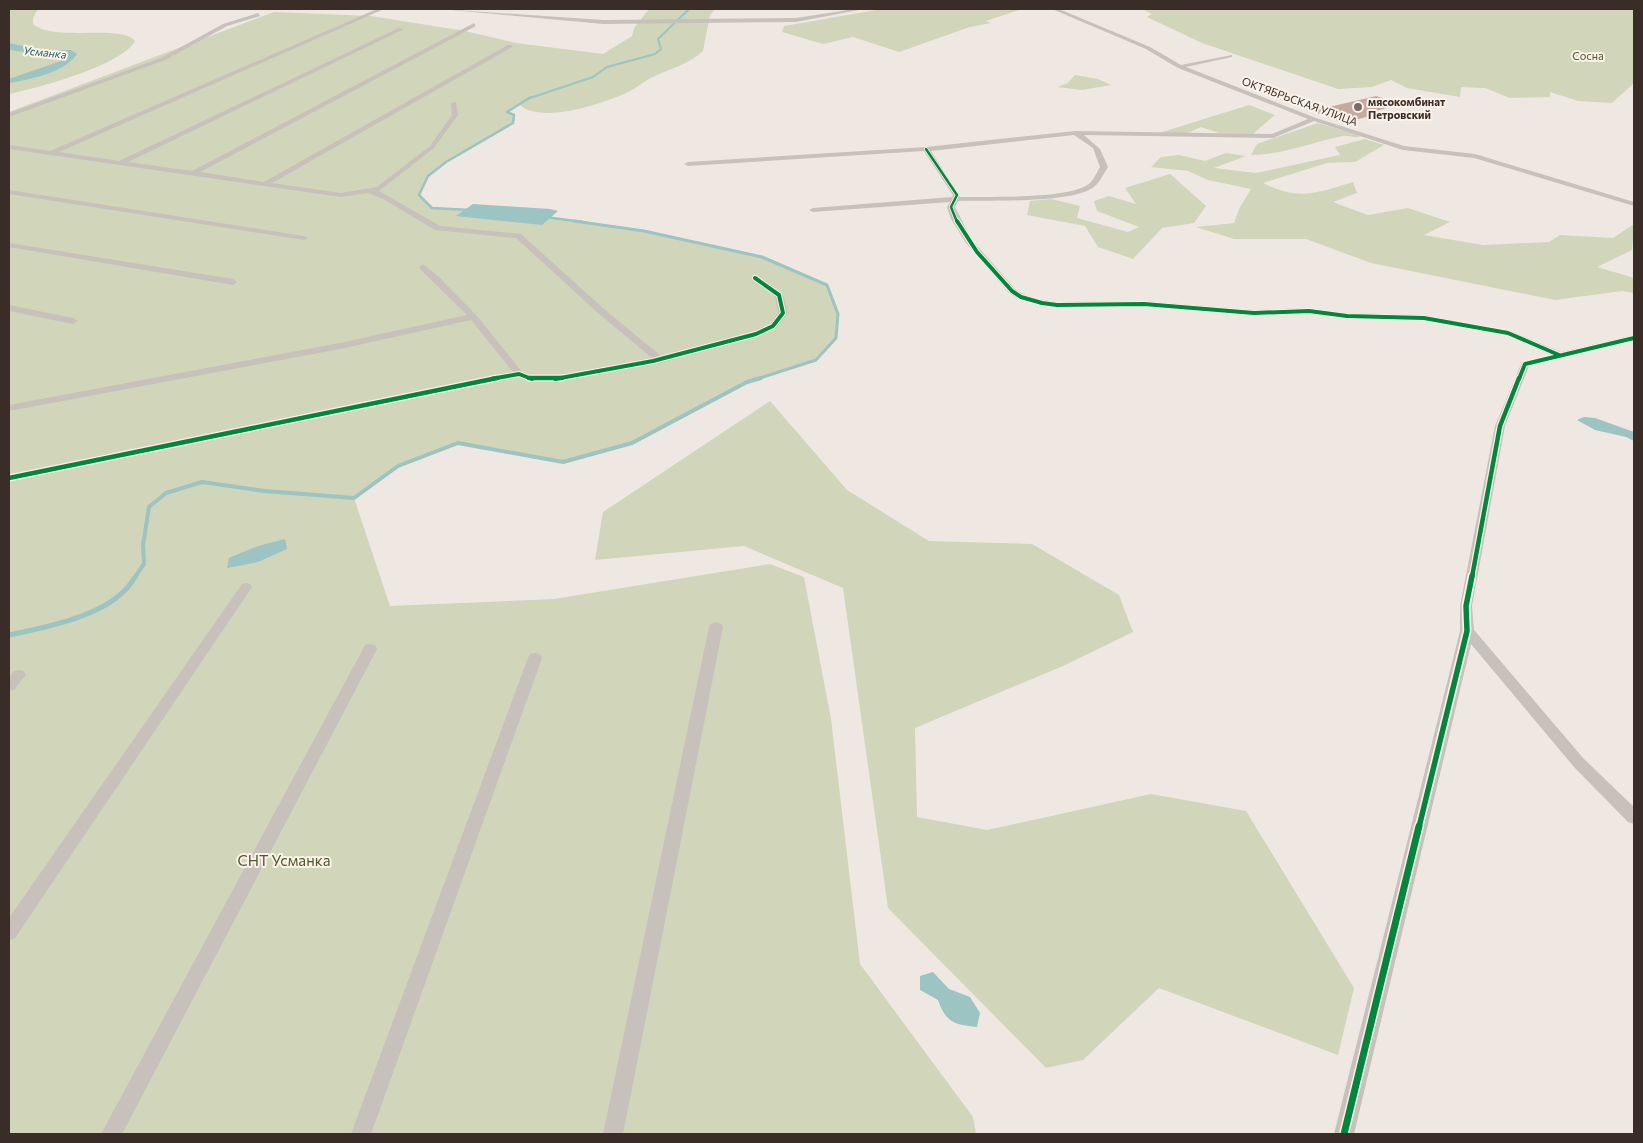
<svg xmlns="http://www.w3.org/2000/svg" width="1643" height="1143" font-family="Commissioner,sans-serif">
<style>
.green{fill:#d1d5ba}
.water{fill:#9bc4c2}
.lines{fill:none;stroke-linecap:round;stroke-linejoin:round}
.stream-far4{stroke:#9bc4c2;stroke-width:2}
.stream-far3{stroke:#9bc4c2;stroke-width:2.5}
.stream-far2{stroke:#9bc4c2;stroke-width:3}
.stream-far1{stroke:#9bc4c2;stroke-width:4}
.stream{stroke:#9bc4c2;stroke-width:5}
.building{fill:#c5aaa1}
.minor{fill:#c8c0ba;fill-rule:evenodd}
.cycleway-far4-casing{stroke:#fcf2e9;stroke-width:4}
.cycleway-far3-casing{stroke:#fcf2e9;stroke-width:6}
.cycleway-far2-casing{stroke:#fcf2e9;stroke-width:7}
.cycleway-far1-casing{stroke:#fcf2e9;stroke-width:9}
.cycleway-casing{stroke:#fcf2e9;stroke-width:10}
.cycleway-far4{stroke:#00873e;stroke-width:2.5}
.cycleway-far3{stroke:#00873e;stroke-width:4}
.cycleway-far2{stroke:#00873e;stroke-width:4.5}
.cycleway-far1{stroke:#00873e;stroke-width:5.5}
.cycleway{stroke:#00873e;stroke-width:7}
.poi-dot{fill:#796e69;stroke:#fcf2e9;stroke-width:2}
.labels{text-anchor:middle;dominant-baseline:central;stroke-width:4;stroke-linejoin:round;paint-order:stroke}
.far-water-label{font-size:11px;font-style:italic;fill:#185e60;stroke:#fcf2e9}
.far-park-label{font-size:11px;fill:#4a5b28;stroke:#fcf2e9}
.far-street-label{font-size:11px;fill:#3a2d28;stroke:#fcf2e9}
.far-poi-label{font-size:11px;font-weight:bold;fill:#3a2d28;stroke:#fcf2e9;text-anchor:start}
.near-park-label{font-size:15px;fill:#4a5b28;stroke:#fcf2e9}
</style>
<rect width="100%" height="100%" fill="#efe8e2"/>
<!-- green -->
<g class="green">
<path d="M 9,9 L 38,9 L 33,18 L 33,24 C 53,42 123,24 135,41 C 121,66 37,88 9,94 Z"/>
<path d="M 649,9 L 715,9 L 710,15 L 703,51 C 689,64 672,68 655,76 C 645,80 636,89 626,93 C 602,104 539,125 519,104 L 508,112 L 514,115 L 513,123 L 446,162 L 429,176 L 419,195 L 432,208 L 546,217 L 644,231 L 762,257 L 827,285 L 838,314 L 836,338 L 816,360 L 747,382 L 632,443 L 563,462 L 500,449 L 458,443 L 398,466 L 354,498 L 390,606 L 554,599 L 770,564 L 804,577 L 831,719 L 860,964 L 973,1117 L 976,1134 L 9,1134 L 9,112 L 274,12 L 371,16 L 465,31 L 516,43 L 603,54 L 632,36 L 634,28 Z"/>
<path d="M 882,9 L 1022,9 L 986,21 L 991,23 L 970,27 L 899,52 L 853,37 L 823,44 L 782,32 L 784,26 Z"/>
<path d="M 1142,9 L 1634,9 L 1634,83 L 1612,103 L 1578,101 L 1550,92 L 1550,97 L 1510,98 L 1485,88 L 1461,87 L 1460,97 L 1407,88 L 1391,80 L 1372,87 L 1338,89 L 1202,43 L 1147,17 L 1152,14 Z"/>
<path d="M 1075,75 L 1098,79 L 1111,85 L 1082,90 L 1057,87 L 1068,83 Z"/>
<path d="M 1249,105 L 1275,115 L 1253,134 L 1219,133 L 1201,127 L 1188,133 L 1159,133 Z"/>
<path d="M 1318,123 L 1361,136 C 1354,139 1349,135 1343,136 C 1312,142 1283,155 1251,155 L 1257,144 Z"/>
<path d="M 1365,139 L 1384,145 L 1355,162 L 1327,163 L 1263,183 C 1299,201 1317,193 1353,182 L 1357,193 L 1333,202 L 1368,215 L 1408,208 L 1450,222 L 1424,235 L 1483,245 L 1549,242 L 1560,235 L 1613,238 L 1634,224 L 1632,250 L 1597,267 L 1631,277 L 1634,279 L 1634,293 L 1622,291 L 1555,300 L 1371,263 L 1306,239 L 1234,239 L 1196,227 L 1234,223 L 1240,207 L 1251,189 L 1208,180 L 1188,171 L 1151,167 L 1161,157 L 1179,155 L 1205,161 L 1226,153 L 1246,156 L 1214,168 L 1256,173 L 1340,155 L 1335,147 Z"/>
<path d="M 1170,174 L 1206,206 L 1194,223 L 1162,228 L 1133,259 L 1098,247 L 1085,226 L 1027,215 L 1030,201 L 1051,199 L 1080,206 L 1077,218 L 1128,232 L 1139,227 L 1097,211 L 1094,201 L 1109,196 L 1136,204 L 1125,188 Z"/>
<path d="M 770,401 L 847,490 L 929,541 L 1032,544 L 1119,595 L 1133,632 L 1063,666 L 915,728 L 917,817 L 987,830 L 1151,794 L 1246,811 L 1354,988 L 1338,1055 L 1159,988 L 1083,1060 L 1046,1068 L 888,908 L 843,588 L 744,546 L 595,560 L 603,512 Z"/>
</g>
<!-- water -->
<g class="water">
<path d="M 9,43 L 42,50 L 71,50 L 77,54 C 64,73 31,79 9,83 L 9,79 L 61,61 L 62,56 L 9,50 Z"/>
<path d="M 473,204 L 550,209 L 558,211 L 542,225 L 456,216 Z"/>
<path d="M 1584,417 L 1595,418 L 1634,432 L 1634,441 L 1626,437 L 1595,430 L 1577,420 Z"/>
<path d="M 285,539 L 287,549 L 258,562 L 227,568 L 229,558 L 258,546 Z"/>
<path d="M 933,972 L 949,989 L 970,997 L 980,1013 L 977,1027 C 955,1025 946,1023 938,1000 L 920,990 L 920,976 Z"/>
</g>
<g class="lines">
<!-- stream-far4 -->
<path class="stream-far4" d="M 527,99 L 593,77 L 607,67 L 655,54 L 661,49 L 658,39 L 689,9"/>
<!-- stream-far3 -->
<g class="stream-far3">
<path d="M 470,210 L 432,208 L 419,195 L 428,176 L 446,162 L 513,123 L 514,115 L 507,112 L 531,97"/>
<path d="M 545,217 L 583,222"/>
</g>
<!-- stream-far2 -->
<path class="stream-far2" d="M 574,221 L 644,231 L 762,257 L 827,285 L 838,314 L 836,338 L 816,360 L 757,379"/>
<!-- stream-far1 -->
<path class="stream-far1" d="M 135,577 L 144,564 L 143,545 L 149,507 L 166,493 L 202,482 L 265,491 L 354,498 L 398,466 L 458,443 L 563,462 L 632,443 L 747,382 L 761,378"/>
<!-- stream -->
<path class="stream" d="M 9,635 C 43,628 99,617 124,591 C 129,587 132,581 136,576"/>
</g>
<!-- building -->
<path class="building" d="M 1376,96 L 1401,104 L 1376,111 L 1382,113 L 1343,123 L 1312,111 Z"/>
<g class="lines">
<!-- minor -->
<g class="minor">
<path d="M 377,9 L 384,9 L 59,152 L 119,161 L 399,28 L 404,29 L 128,162 L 192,171 L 474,23 L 476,26 L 200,172 L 264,182 L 508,45 L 512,45 L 512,47 L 272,183 L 341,193 L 377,187 L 430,146 L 452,115 L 451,103 L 456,102 L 458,115 L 434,148 L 379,191 L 440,226 L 521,234 L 604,309 L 661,356 L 753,332 L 770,324 L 778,313 L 775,296 L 752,280 L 752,276 L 755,275 L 783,295 L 788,313 L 776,328 L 759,336 L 660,363 L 555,382 L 532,382 L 518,377 L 495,381 L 9,481 L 9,475 L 513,372 L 471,320 L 340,349 L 9,411 L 9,405 L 340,343 L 467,315 L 420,269 L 419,267 L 423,264 L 439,277 L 477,316 L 522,372 C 553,384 618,364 652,358 L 598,313 L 516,238 L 435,230 L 385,200 L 368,193 L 341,197 L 9,149 L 9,145 L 50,151 Z"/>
<path d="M 441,9 L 603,20 L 796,18 L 854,9 L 864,9 L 796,22 L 603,24 Z"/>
<path d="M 1052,9 L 1059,9 L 1150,47 L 1181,65 L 1232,55 L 1232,57 L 1186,67 L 1316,118 L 1404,146 L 1475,154 L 1634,202 L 1634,206 L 1474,158 L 1403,150 L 1314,121 L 1273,138 L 1084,135 L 1100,149 L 1108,167 C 1104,173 1100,182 1095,186 C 1076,204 986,200 958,201 L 955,207 L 972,240 L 1015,289 C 1028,298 1042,300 1057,302 L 1144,301 L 1254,310 L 1309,308 L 1347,313 L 1424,315 L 1511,331 L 1561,352 L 1634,335 L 1634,341 L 1529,366 L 1505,426 L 1472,606 L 1474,630 L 1584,759 L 1634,807 L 1634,824 L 1628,822 L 1574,767 L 1471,644 L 1354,1134 L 1334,1134 L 1460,631 L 1460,606 L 1495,426 L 1522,362 L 1551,355 L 1506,335 L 1424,321 L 1347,319 L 1309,314 L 1254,316 L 1144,307 L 1057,308 L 1042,306 L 1018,299 L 1009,293 L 966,243 L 951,219 L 947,207 L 950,202 L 813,212 L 809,210 L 813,208 L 952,197 L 953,195 L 924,151 L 688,166 L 684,164 L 688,162 L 926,147 L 1075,131 L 1272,134 L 1308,119 L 1178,68 L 1146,49 ZM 1074,135 L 1093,148 L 1100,167 C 1097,172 1094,179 1090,183 C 1072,200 986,196 960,197 L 931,151 Z"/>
<path d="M 258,13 L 260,16 L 227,26 L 165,60 L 9,117 L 9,113 L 161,58 L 223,24 Z"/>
<path d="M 9,190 L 304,236 L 308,238 L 304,240 L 9,194 Z"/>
<path d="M 9,243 L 233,279 L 237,282 L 233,285 L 9,247 Z"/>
<path d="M 9,305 L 73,318 L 78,321 L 73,324 L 9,311 Z"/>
<path d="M 246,583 L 250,584 L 252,587 L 250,590 L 15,938 L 9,940 L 9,918 L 242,584 Z"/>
<path d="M 716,622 L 721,624 L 723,627 L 623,1134 L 603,1134 L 709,627 L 711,624 Z"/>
<path d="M 370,644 L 375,645 L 377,649 L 122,1134 L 101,1134 L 363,649 L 365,645 Z"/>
<path d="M 535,653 L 540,654 L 542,658 L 371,1134 L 351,1134 L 528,658 L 530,654 Z"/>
<path d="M 19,670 L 24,671 L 26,675 L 14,690 L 9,691 L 9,677 L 14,671 Z"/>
</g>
<!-- cycleway-far4 casing -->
<g class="cycleway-far4-casing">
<path id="cycleway-far4" d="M 926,149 L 957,195 L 951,207 L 957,222"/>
</g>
<!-- cycleway-far3 casing -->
<g class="cycleway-far3-casing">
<g id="cycleway-far3">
<path d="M 957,221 L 977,252 L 1012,291 L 1021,297 L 1042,303 L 1057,305 L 1144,304 L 1254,313 L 1309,311 L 1347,316 L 1424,318 L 1508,333 L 1559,355"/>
<path d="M 491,379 L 519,374 L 532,379"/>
<path d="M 555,379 L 653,361 L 756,334 L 773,326 L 783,313 L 779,295 L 755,278"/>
<path d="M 1519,379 L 1525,364 L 1634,338"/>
</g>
</g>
<!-- cycleway-far2 casing -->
<g class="cycleway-far2-casing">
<g id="cycleway-far2">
<path d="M 529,378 L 562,378"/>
<path d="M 9,478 L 497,378"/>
<path d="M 1472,577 L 1500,426 L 1519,378"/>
</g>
</g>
<!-- cycleway-far1 casing -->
<g class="cycleway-far1-casing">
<path id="cycleway-far1" d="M 1419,827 L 1467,631 L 1466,606 L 1472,576"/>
</g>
<!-- cycleway casing -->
<g class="cycleway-casing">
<path id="cycleway" d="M 1344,1134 L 1419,826"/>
</g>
<!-- cycleway-far4 -->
<use href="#cycleway-far4" class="cycleway-far4"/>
<!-- cycleway-far3 -->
<use href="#cycleway-far3" class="cycleway-far3"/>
<!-- cycleway-far2 -->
<use href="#cycleway-far2" class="cycleway-far2"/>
<!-- cycleway-far1 -->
<use href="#cycleway-far1" class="cycleway-far1"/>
<!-- cycleway -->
<use href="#cycleway" class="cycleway"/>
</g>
<!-- markers -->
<circle class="poi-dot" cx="1358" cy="107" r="5"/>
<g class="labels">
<!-- far-water labels -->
<g class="far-water-label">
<text transform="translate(45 52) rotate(6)">Усманка</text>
</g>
<!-- far-park labels -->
<g class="far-park-label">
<text x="1588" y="55">Сосна</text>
</g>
<!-- far-street labels -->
<g class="far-street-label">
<text transform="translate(1300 101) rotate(20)">ОКТЯБРЬСКАЯ УЛИЦА</text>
</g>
<!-- far-poi labels -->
<g class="far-poi-label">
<text x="1368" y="101">мясокомбинат<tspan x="1368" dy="13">Петровский</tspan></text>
</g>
<!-- near-park labels -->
<g class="near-park-label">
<text x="284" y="860">СНТ Усманка</text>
</g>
</g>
<!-- border -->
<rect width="1643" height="1143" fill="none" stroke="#3a2d28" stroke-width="20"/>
</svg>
